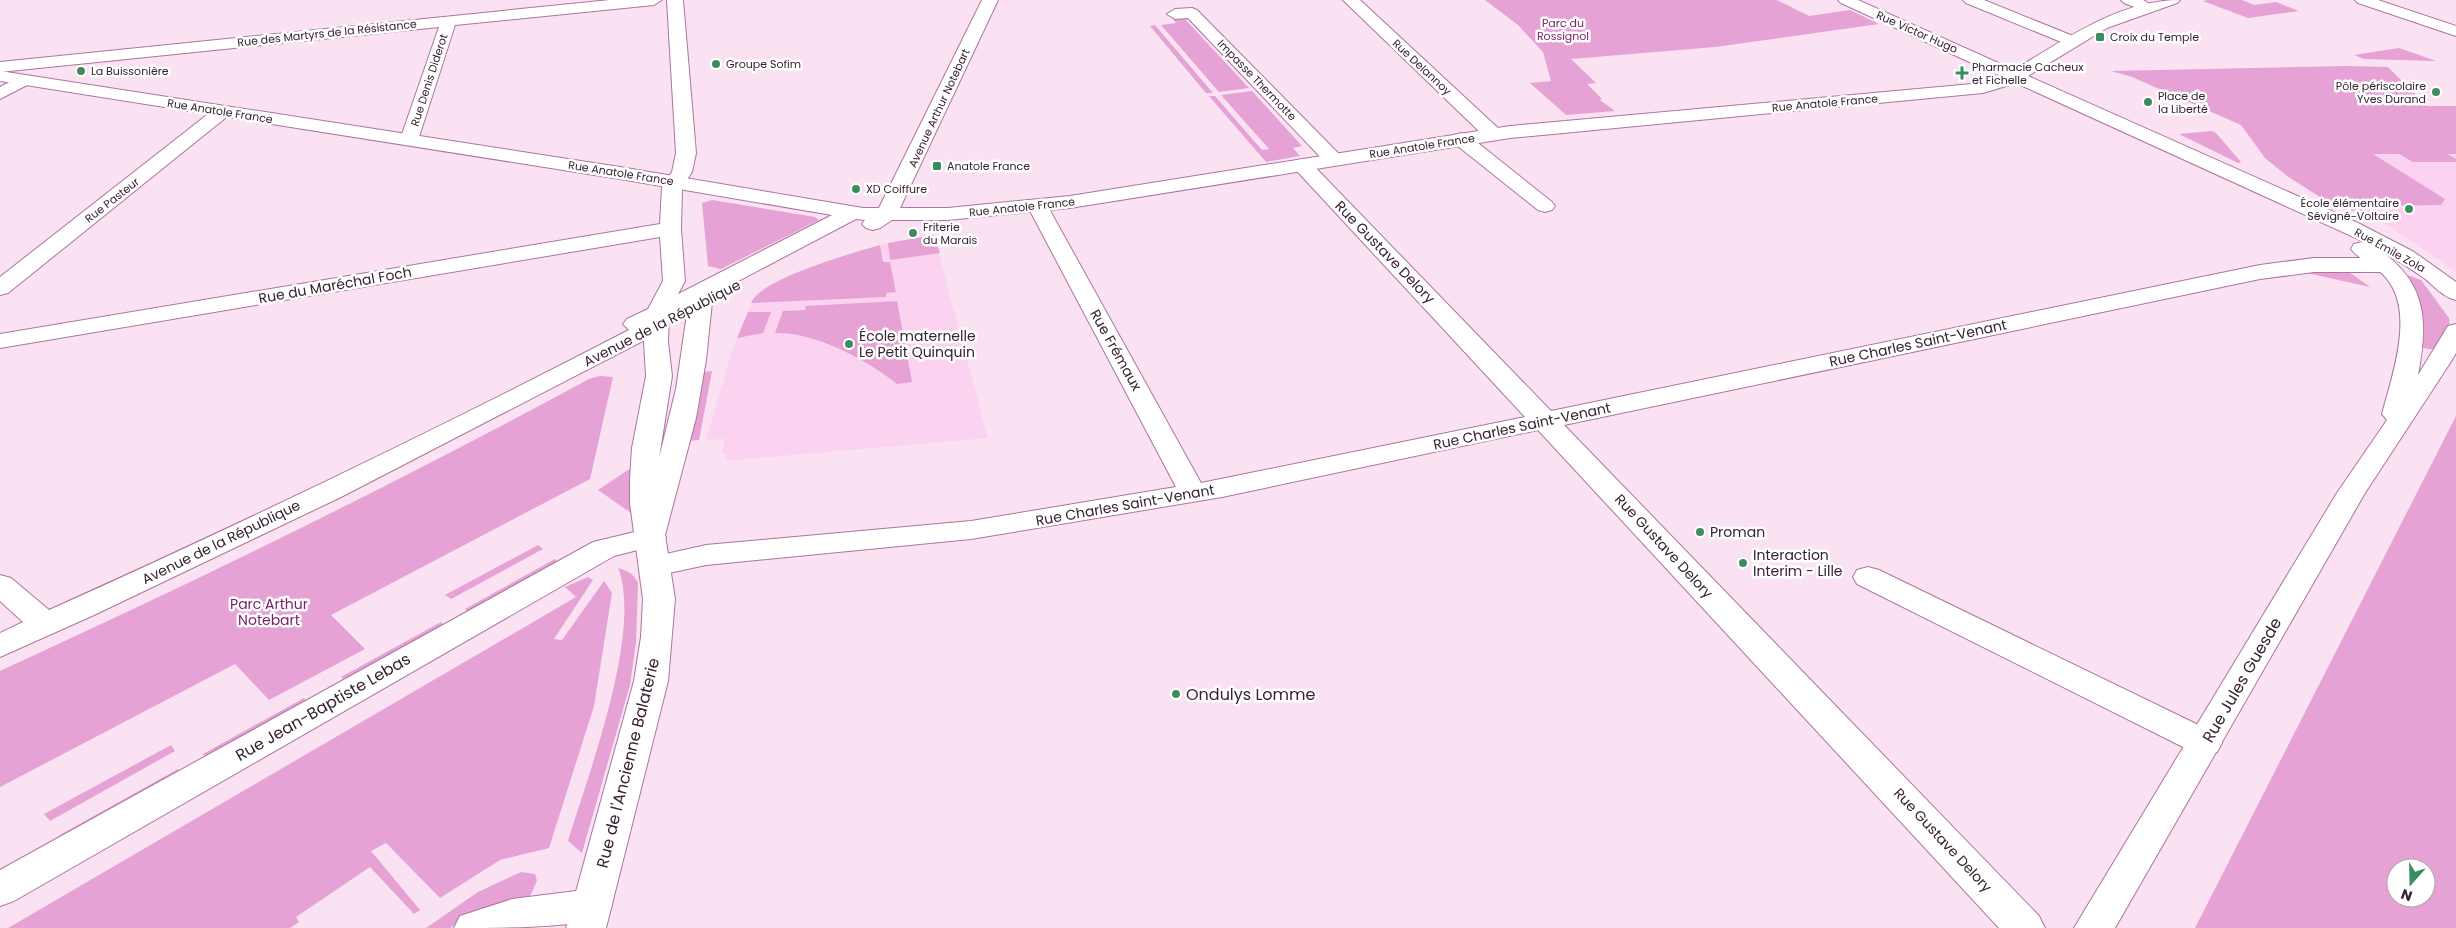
<svg xmlns="http://www.w3.org/2000/svg" width="2456" height="928" font-family="Poppins,sans-serif">
<style>
.built{fill:#fbd3f0}
.green{fill:#e6a2d5;fill-rule:evenodd}
.lines{fill:none;stroke-linecap:round;stroke-linejoin:round}
.minor-casing{stroke:#ac759f;stroke-width:2}
.tertiary-casing{stroke:#ac759f;stroke-width:2}
.minor{fill:#fff;fill-rule:evenodd}
.tertiary{fill:#fff;fill-rule:evenodd}
.poi-dot{fill:#3b8d5f;stroke:#fff;stroke-width:2}
.labels{text-anchor:middle;dominant-baseline:central;stroke-width:5;stroke-linejoin:round;paint-order:stroke}
.far-park-label{font-size:11px;fill:#792169;stroke:#fff}
.far-street-label{font-size:11px;fill:#372132;stroke:#fff}
.far-poi-label{font-size:11px;fill:#372132;stroke:#fff;text-anchor:start}
.street-label{font-size:14px;fill:#372132;stroke:#fff}
.poi-label{font-size:14px;fill:#372132;stroke:#fff;text-anchor:start}
.park-label{font-size:14px;fill:#792169;stroke:#fff}
.near-street-label{font-size:16px;fill:#372132;stroke:#fff}
.near-poi-label{font-size:16px;fill:#372132;stroke:#fff;text-anchor:start}
</style>
<rect width="100%" height="100%" fill="#fae2f3"/>
<!-- built -->
<g class="built">
<path d="M 2279,154 L 2456,154 L 2456,272 L 2390,227 Z"/>
<path d="M 934,235 L 988,438 L 725,461 L 727,454 L 722,454 L 725,439 L 706,440 L 731,354 L 755,295 L 767,286 L 847,255 L 880,245 Z"/>
</g>
<!-- green -->
<g class="green">
<path d="M 1485,0 L 1777,0 L 1809,16 L 1850,10 L 1879,24 L 1715,47 L 1571,59 L 1596,83 L 1587,84 L 1602,99 L 1600,100 L 1615,111 L 1566,115 L 1530,83 L 1551,81 L 1543,52 L 1518,25 Z"/>
<path d="M 2208,0 L 2242,0 L 2254,5 L 2276,2 L 2299,11 L 2248,18 L 2203,1 Z"/>
<path d="M 1183,17 L 1249,88 L 1219,92 L 1161,25 L 1176,23 L 1172,18 Z"/>
<path d="M 1155,25 L 1213,93 L 1206,93 L 1150,26 Z"/>
<path d="M 2399,48 L 2436,61 L 2364,59 L 2354,55 Z"/>
<path d="M 2346,66 L 2388,67 L 2427,106 L 2456,106 L 2456,154 L 2447,154 L 2456,159 L 2456,162 L 2413,162 L 2399,154 L 2373,154 L 2445,199 L 2441,205 L 2357,206 L 2367,213 L 2337,208 L 2287,176 L 2265,158 L 2241,125 L 2132,77 L 2111,71 Z"/>
<path d="M 1252,91 L 1302,146 L 1293,148 L 1300,156 L 1266,162 L 1209,96 L 1215,96 L 1262,150 L 1269,149 L 1221,95 Z"/>
<path d="M 2212,131 L 2216,133 L 2241,162 L 2238,163 L 2179,134 Z"/>
<path d="M 712,200 L 815,217 L 819,220 L 721,269 L 708,266 L 702,203 Z"/>
<path d="M 934,235 L 940,253 L 890,260 L 888,243 Z"/>
<path d="M 880,245 L 883,262 L 890,262 L 896,292 L 886,293 L 886,297 L 751,303 C 762,278 853,253 880,245 Z"/>
<path d="M 2298,271 L 2349,272 L 2370,287 Z"/>
<path d="M 2405,274 L 2421,280 L 2449,318 L 2450,327 L 2435,350 L 2423,348 L 2420,345 Z"/>
<path d="M 897,301 L 912,382 L 897,384 C 868,360 813,331 775,333 L 783,311 L 805,310 L 806,306 Z"/>
<path d="M 748,312 L 771,312 L 763,333 L 737,338 Z"/>
<path d="M 712,371 L 699,440 L 687,441 L 701,372 Z"/>
<path d="M 600,376 L 613,377 L 590,479 L 331,615 L 365,649 L 269,700 L 235,664 L 0,787 L 0,671 C 199,580 397,483 589,379 Z"/>
<path d="M 2456,416 L 2456,928 L 2195,928 ZM 2396,868 L 2426,868 L 2426,898 L 2396,898 Z"/>
<path d="M 634,466 L 631,513 L 598,490 Z"/>
<path d="M 538,545 L 543,549 L 451,599 L 445,595 Z"/>
<path d="M 555,559 L 561,566 L 471,615 L 465,609 Z"/>
<path d="M 618,568 C 628,571 633,573 638,583 L 636,642 L 630,685 L 582,853 L 568,841 C 588,775 643,631 618,568 Z"/>
<path d="M 588,577 L 593,580 L 554,639 L 562,640 L 604,581 L 612,593 L 594,706 L 549,848 L 500,860 L 440,898 L 386,843 L 371,851 L 420,910 L 414,914 L 370,867 L 296,917 L 299,922 L 290,928 L 8,928 L 576,597 L 565,587 Z"/>
<path d="M 441,622 L 448,629 L 348,684 L 341,677 Z"/>
<path d="M 304,698 L 310,705 L 209,761 L 203,754 Z"/>
<path d="M 171,745 L 175,751 L 50,821 L 44,814 Z"/>
<path d="M 178,769 L 183,776 L 65,842 L 60,835 Z"/>
<path d="M 521,872 L 535,874 L 537,881 L 530,896 L 471,914 L 450,928 L 426,928 L 478,892 Z"/>
</g>
<g class="lines">
<!-- minor casing -->
<g class="minor-casing">
<g id="minor">
<path d="M 610,0 L 662,0 L 654,5 L 455,25 L 418,140 L 416,144 L 402,144 L 400,140 L 439,27 L 0,72 L 0,62 Z"/>
<path d="M 667,0 L 683,0 L 696,153 L 692,172 L 682,187 L 681,229 L 685,281 L 664,320 L 668,325 L 664,330 L 341,497 L 94,615 L 0,657 L 0,633 L 23,622 L 0,601 L 0,575 L 11,578 L 49,610 C 245,522 438,429 629,330 L 623,324 L 627,319 L 648,309 L 663,281 L 660,237 L 0,348 L 0,334 L 660,224 L 662,187 L 672,172 L 676,153 Z"/>
<path d="M 1343,0 L 1360,0 L 1500,130 L 1502,134 L 1500,138 L 1486,138 Z"/>
<path d="M 1963,0 L 1984,0 L 2078,38 L 2080,41 L 2078,44 L 2066,44 L 1966,3 Z"/>
<path d="M 2121,0 L 2143,0 L 2155,7 L 2147,12 L 2124,3 Z"/>
<path d="M 2355,0 L 2378,0 L 2456,26 L 2456,36 L 2358,3 Z"/>
<path d="M 1192,8 L 1197,10 L 1341,156 L 1344,160 L 1341,164 L 1327,164 L 1188,18 L 1175,19 L 1167,14 L 1175,9 Z"/>
<path d="M 23,75 L 29,76 L 32,80 L 29,84 L 0,99 L 0,87 Z"/>
<path d="M 223,106 L 229,107 L 232,111 L 229,115 L 8,293 L 0,295 L 0,277 L 217,107 Z"/>
<path d="M 1461,133 L 1468,135 L 1552,202 L 1555,206 L 1552,210 L 1545,212 L 1538,210 L 1454,143 L 1452,139 L 1454,135 Z"/>
<path d="M 1302,159 L 1309,161 L 1551,411 L 2260,265 L 2314,258 L 2385,258 L 2393,260 L 2396,265 L 2393,270 L 2385,272 L 2314,272 L 2260,279 L 1564,425 L 2039,916 L 2045,928 L 1999,928 L 1538,430 L 1222,497 L 971,539 L 706,565 L 655,576 L 644,573 L 640,566 L 644,559 L 706,545 L 971,521 L 1176,487 L 1028,207 L 1031,203 L 1038,201 L 1045,203 L 1048,207 L 1201,483 L 1525,417 L 1295,169 L 1292,165 L 1295,161 Z"/>
<path d="M 651,528 L 661,530 L 666,537 L 661,544 L 614,556 L 14,901 L 0,906 L 0,870 L 593,542 Z"/>
<path d="M 1868,567 L 1879,570 L 2217,734 L 2222,743 L 2217,752 L 2205,756 L 2193,752 L 1857,584 L 1853,577 L 1857,570 Z"/>
<path d="M 592,889 L 606,894 L 612,906 L 606,918 C 559,928 503,928 454,928 L 460,916 L 512,899 Z"/>
</g>
</g>
<!-- tertiary casing -->
<g class="tertiary-casing">
<path id="tertiary" d="M 982,0 L 998,0 L 900,208 L 948,208 L 1070,196 L 1510,126 L 1983,83 L 2002,77 L 1841,3 L 1838,0 L 1858,0 L 2014,70 C 2064,40 2119,0 2180,0 L 2177,3 L 2107,28 L 2028,76 L 2358,223 L 2414,252 L 2456,282 L 2456,300 C 2443,297 2434,286 2424,278 C 2407,266 2390,256 2373,246 C 2426,279 2429,318 2418,375 L 2448,326 L 2456,324 L 2456,353 L 2450,363 L 2365,493 L 2115,928 L 2074,928 L 2337,493 L 2387,420 L 2382,414 C 2392,376 2415,313 2387,279 C 2377,266 2360,261 2351,249 L 2354,244 L 2362,242 L 2369,244 L 2016,83 L 1983,93 L 1510,138 L 1070,208 L 948,220 L 892,220 L 880,228 L 873,230 L 866,228 L 862,224 L 865,220 L 856,219 L 708,297 L 712,302 L 706,360 L 696,418 L 665,535 L 675,599 L 668,681 L 606,928 L 566,928 L 634,681 L 641,637 L 643,599 L 630,503 L 630,479 L 632,448 L 646,376 L 644,342 L 645,314 L 649,309 L 832,215 L 620,179 L 0,81 L 0,71 L 620,167 L 863,208 L 879,208 ZM 688,307 L 676,389 L 659,458 L 672,376 L 668,342 L 669,317 Z"/>
</g>
<!-- minor -->
<use href="#minor" class="minor"/>
<!-- tertiary -->
<use href="#tertiary" class="tertiary"/>
</g>
<!-- markers -->
<g class="poi-dot">
<rect x="2095" y="32" width="10" height="10" rx="2.5"/>
<circle cx="716" cy="64" r="5"/>
<circle cx="81" cy="71" r="5"/>
<path d="M1959.5 65.5h5v5h5v5h-5v5h-5v-5h-5v-5h5z"/>
<circle cx="2436" cy="92" r="5"/>
<circle cx="2148" cy="102" r="5"/>
<rect x="932" y="161" width="10" height="10" rx="2.5"/>
<circle cx="856" cy="189" r="5"/>
<circle cx="2409" cy="209" r="5"/>
<circle cx="913" cy="233" r="5"/>
<circle cx="849" cy="344" r="5"/>
<circle cx="1700" cy="532" r="5"/>
<circle cx="1743" cy="563" r="5"/>
<circle cx="1176" cy="694" r="5"/>
</g>
<g class="labels">
<!-- far-park labels -->
<g class="far-park-label">
<text x="1563" y="23">Parc du<tspan x="1563" dy="13">Rossignol</tspan></text>
</g>
<!-- far-street labels -->
<g class="far-street-label">
<text transform="translate(1917 32) rotate(24)">Rue Victor Hugo</text>
<text transform="translate(327 33) rotate(-6)">Rue des Martyrs de la Résistance</text>
<text transform="translate(1422 67) rotate(43)">Rue Delannoy</text>
<text transform="translate(429 80) rotate(-72)">Rue Denis Diderot</text>
<text transform="translate(1257 80) rotate(46)">Impasse Thermotte</text>
<text transform="translate(1825 103) rotate(-5)">Rue Anatole France</text>
<text transform="translate(939 108) rotate(-65)">Avenue Arthur Notebart</text>
<text transform="translate(220 111) rotate(9)">Rue Anatole France</text>
<text transform="translate(1422 146) rotate(-9)">Rue Anatole France</text>
<text transform="translate(621 173) rotate(9)">Rue Anatole France</text>
<text transform="translate(112 200) rotate(-38)">Rue Pasteur</text>
<text transform="translate(1022 207) rotate(-6)">Rue Anatole France</text>
<text transform="translate(2390 250) rotate(29)">Rue Émile Zola</text>
</g>
<!-- far-poi labels -->
<g class="far-poi-label">
<text x="2110" y="37">Croix du Temple</text>
<text x="726" y="64">Groupe Sofim</text>
<text x="1972" y="67">Pharmacie Cacheux<tspan x="1972" dy="13">et Fichelle</tspan></text>
<text x="91" y="71">La Buissonière</text>
<text x="2426" y="86" text-anchor="end">Pôle périscolaire<tspan x="2426" dy="13">Yves Durand</tspan></text>
<text x="2158" y="96">Place de<tspan x="2158" dy="13">la Liberté</tspan></text>
<text x="947" y="166">Anatole France</text>
<text x="866" y="189">XD Coiffure</text>
<text x="2399" y="203" text-anchor="end">École élémentaire<tspan x="2399" dy="13">Sévigné-Voltaire</tspan></text>
<text x="923" y="227">Friterie<tspan x="923" dy="13">du Marais</tspan></text>
</g>
<!-- street labels -->
<g class="street-label">
<text transform="translate(1385 252) rotate(46)">Rue Gustave Delory</text>
<text transform="translate(335 285) rotate(-10)">Rue du Maréchal Foch</text>
<text transform="translate(662 323) rotate(-27)">Avenue de la République</text>
<text transform="translate(1918 343) rotate(-12)">Rue Charles Saint-Venant</text>
<text transform="translate(1116 350) rotate(61)">Rue Frémaux</text>
<text transform="translate(1522 426) rotate(-12)">Rue Charles Saint-Venant</text>
<text transform="translate(1125 505) rotate(-10)">Rue Charles Saint-Venant</text>
<text transform="translate(221 542) rotate(-26)">Avenue de la République</text>
<text transform="translate(1664 546) rotate(47)">Rue Gustave Delory</text>
<text transform="translate(1943 840) rotate(47)">Rue Gustave Delory</text>
</g>
<!-- poi labels -->
<g class="poi-label">
<text x="859" y="336">École maternelle<tspan x="859" dy="16">Le Petit Quinquin</tspan></text>
<text x="1710" y="532">Proman</text>
<text x="1753" y="555">Interaction<tspan x="1753" dy="16">Interim - Lille</tspan></text>
</g>
<!-- park labels -->
<g class="park-label">
<text x="269" y="604">Parc Arthur<tspan x="269" dy="16">Notebart</tspan></text>
</g>
<!-- near-street labels -->
<g class="near-street-label">
<text transform="translate(2242 680) rotate(-60)">Rue Jules Guesde</text>
<text transform="translate(323 707) rotate(-30)">Rue Jean-Baptiste Lebas</text>
<text transform="translate(628 763) rotate(-76)">Rue de l'Ancienne Balaterie</text>
</g>
<!-- near-poi labels -->
<g class="near-poi-label">
<text x="1186" y="694">Ondulys Lomme</text>
</g>
</g>
<!-- north arrow -->
<g transform="translate(2411 883) rotate(200)"><circle r="24" fill="#ffffff" stroke="#afa6ad"/>
<path d="M0-4L9 19L0 12L-9 19Z" fill="#3b8d5f"/>
<text y="-8" font-size="14" font-weight="bold" text-anchor="middle" fill="#372132">N</text>
</g>
</svg>
